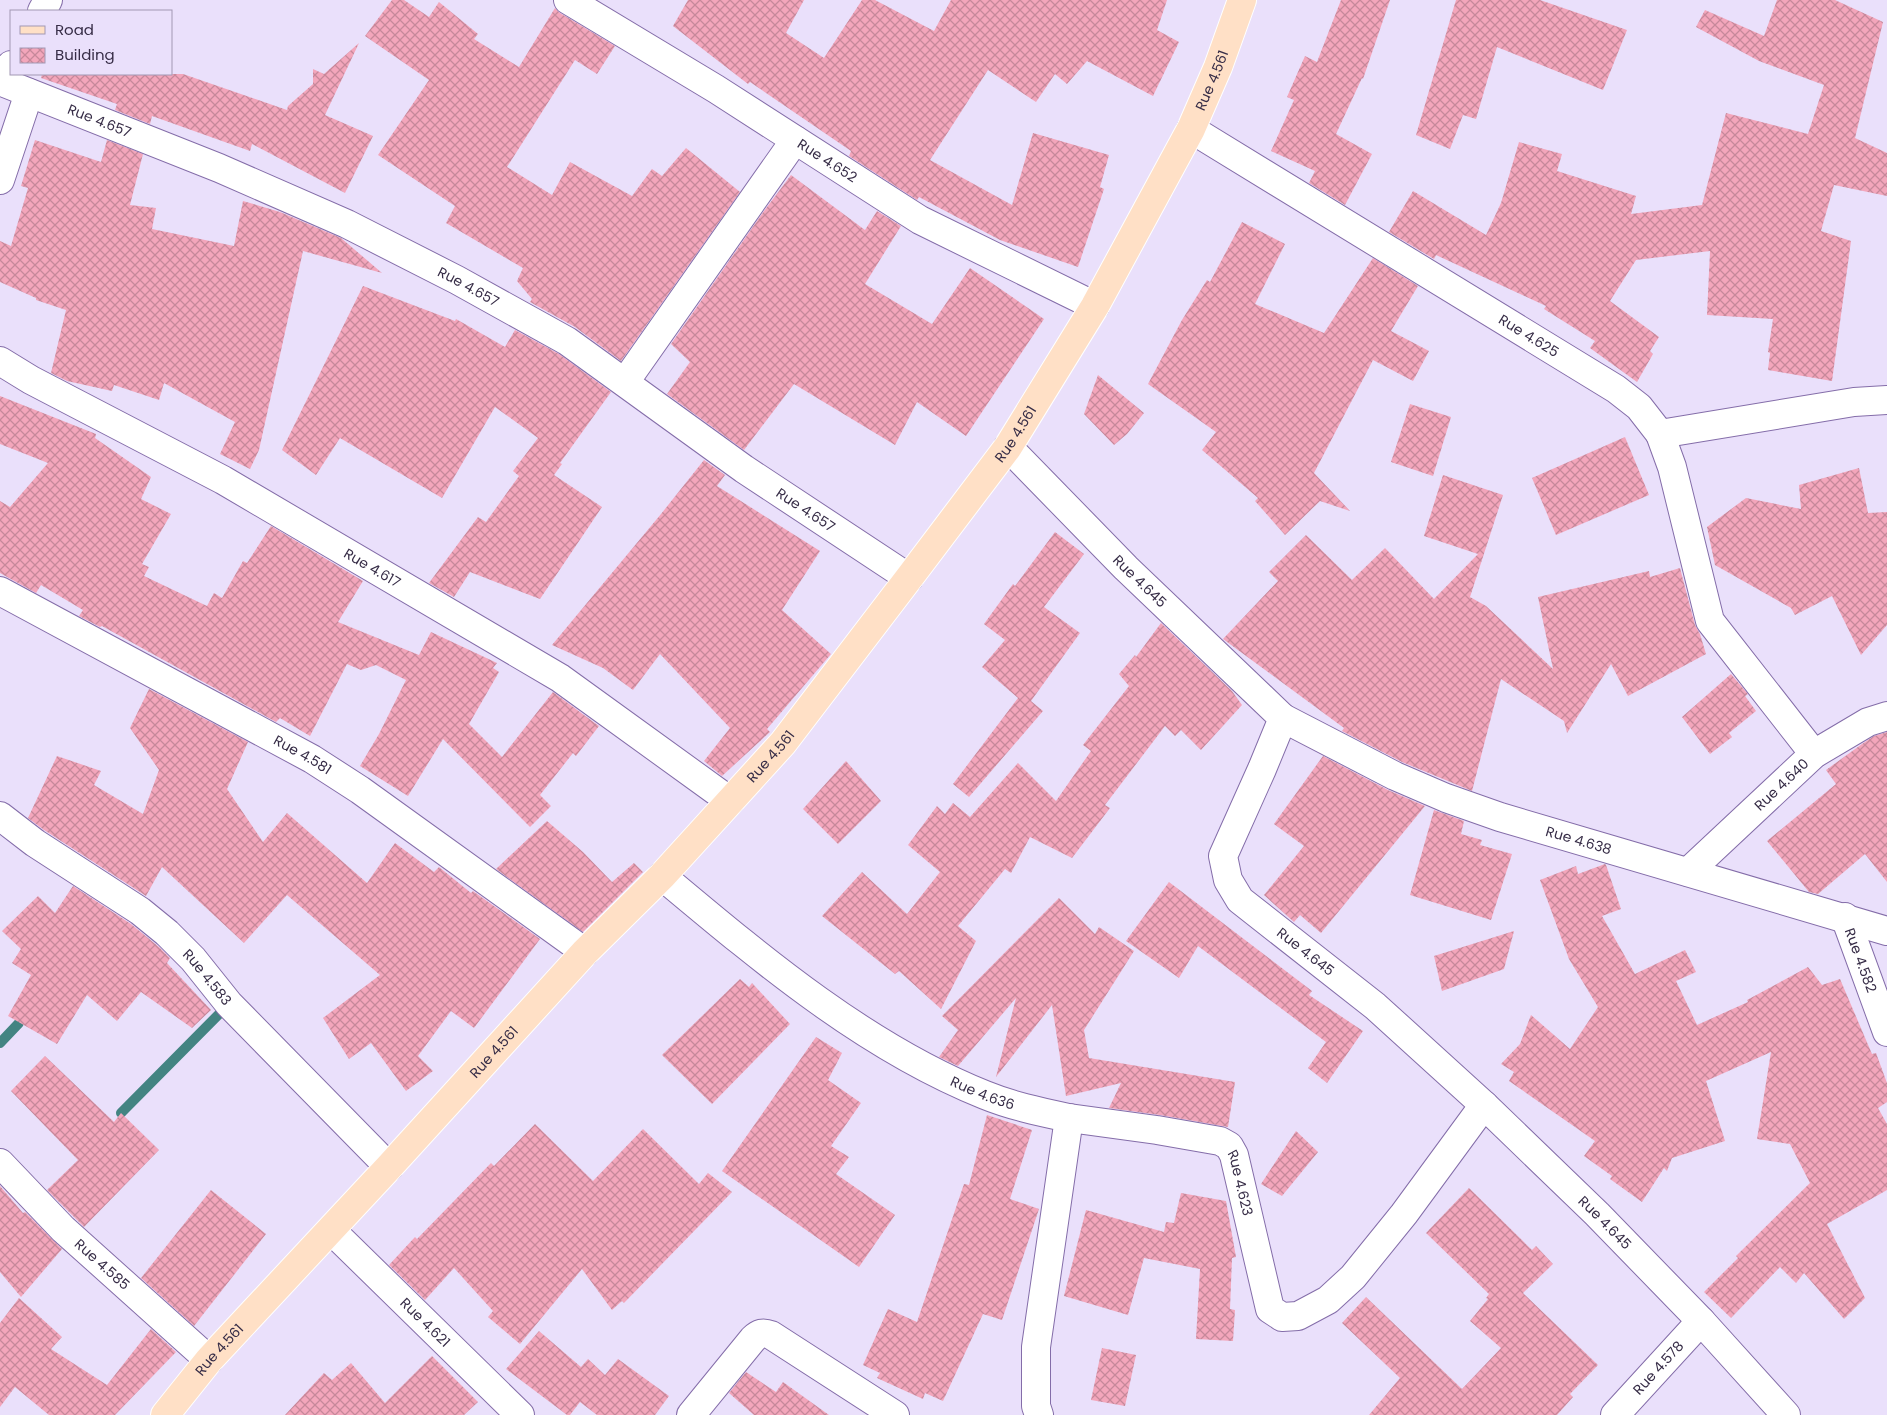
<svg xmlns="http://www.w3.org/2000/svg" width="1887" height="1415" font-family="Poppins,sans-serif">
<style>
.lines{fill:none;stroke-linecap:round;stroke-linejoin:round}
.stream{stroke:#438482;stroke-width:10}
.building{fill:url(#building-cross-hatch)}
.minor-casing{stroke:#846da9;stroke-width:30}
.major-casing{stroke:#fff;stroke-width:30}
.minor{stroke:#fff;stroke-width:28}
.major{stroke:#ffe0c6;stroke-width:28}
.labels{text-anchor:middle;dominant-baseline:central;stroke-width:4;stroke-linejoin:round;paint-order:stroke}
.street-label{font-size:14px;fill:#372d47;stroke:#eae0fb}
</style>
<defs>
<pattern id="building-cross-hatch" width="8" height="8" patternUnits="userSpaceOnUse" patternTransform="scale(1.25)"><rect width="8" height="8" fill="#f3a6bb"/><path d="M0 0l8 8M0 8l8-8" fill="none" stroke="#c6889a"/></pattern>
</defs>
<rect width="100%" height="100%" fill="#eae0fb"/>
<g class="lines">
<!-- stream -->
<g class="stream">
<path d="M 0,1043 L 19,1023"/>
<path d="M 121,1113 L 229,1004"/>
</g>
</g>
<!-- building -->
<g class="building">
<path d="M 392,0 L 404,0 L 429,17 L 439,2 L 478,34 L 474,39 L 519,67 L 555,8 L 560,13 L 615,46 L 597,74 L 575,60 L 507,167 L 552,195 L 570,162 L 632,196 L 652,169 L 662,176 L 686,148 L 740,192 L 621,361 L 575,327 L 530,302 L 532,299 L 517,281 L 523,268 L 446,223 L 455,206 L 378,155 L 429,80 L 365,36 Z"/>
<path d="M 688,0 L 804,0 L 786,33 L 824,58 L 862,0 L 875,0 L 934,31 L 951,0 L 1167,0 L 1157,30 L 1179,42 L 1153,96 L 1087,61 L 1067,84 L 1055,74 L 1036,102 L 988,70 L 930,160 L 1012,205 L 1033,133 L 1109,155 L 1100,187 L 1104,189 L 1078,267 L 1000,240 L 919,197 L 917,200 L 849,156 L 851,151 L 750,82 L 748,84 L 673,26 Z"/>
<path d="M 1341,0 L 1390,0 L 1363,79 L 1362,78 L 1336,134 L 1372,154 L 1345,205 L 1309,183 L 1315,171 L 1271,151 L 1294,100 L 1287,97 L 1305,56 L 1317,62 Z"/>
<path d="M 1456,0 L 1540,0 L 1627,30 L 1603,90 L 1497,47 L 1476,119 L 1463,115 L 1450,149 L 1416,135 Z"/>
<path d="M 1777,0 L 1835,0 L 1883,22 L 1855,138 L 1887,153 L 1887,196 L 1834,185 L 1821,231 L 1851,241 L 1832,381 L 1768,370 L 1770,353 L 1768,352 L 1773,319 L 1707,315 L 1710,251 L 1636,260 L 1610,301 L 1659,337 L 1650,351 L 1653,354 L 1637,382 L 1590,348 L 1595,341 L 1544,309 L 1546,306 L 1436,255 L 1434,259 L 1389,232 L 1413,191 L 1486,235 L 1501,203 L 1519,142 L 1562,154 L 1557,171 L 1636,196 L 1631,214 L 1702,205 L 1726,113 L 1808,134 L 1824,85 L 1759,61 L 1696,27 L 1705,10 L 1764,36 Z"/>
<path d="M 359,43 L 325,115 L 373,136 L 345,193 L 252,144 L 250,151 L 152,116 L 150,124 L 115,110 L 117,104 L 41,78 L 42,74 L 183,74 L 287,110 L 288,106 L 313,84 L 313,69 L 324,74 Z"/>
<path d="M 35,140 L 101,162 L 107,140 L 143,154 L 130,205 L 156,208 L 152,229 L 234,246 L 243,201 L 280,212 L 341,238 L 382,273 L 303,251 L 259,450 L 250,469 L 220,454 L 235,422 L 164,383 L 159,400 L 114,385 L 112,391 L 67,381 L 51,373 L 66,310 L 36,300 L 36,298 L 0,282 L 0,241 L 11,246 L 28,188 L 21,186 Z"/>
<path d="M 791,175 L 865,230 L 877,211 L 901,226 L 865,284 L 932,324 L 970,268 L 1044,319 L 966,436 L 917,402 L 895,445 L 794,384 L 744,450 L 667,394 L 690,362 L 671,344 L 764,211 Z"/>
<path d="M 1242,222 L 1285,244 L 1255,304 L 1324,333 L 1373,258 L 1418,286 L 1391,331 L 1429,351 L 1413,381 L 1373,360 L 1314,473 L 1350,511 L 1320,501 L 1285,535 L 1255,501 L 1258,498 L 1202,450 L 1216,432 L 1148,384 L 1182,320 L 1207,280 L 1210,282 Z"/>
<path d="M 363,286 L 455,321 L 456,319 L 505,347 L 515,330 L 559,354 L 611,392 L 560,463 L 562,464 L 554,475 L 602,507 L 540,599 L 470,572 L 454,597 L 429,583 L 478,517 L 486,522 L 519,476 L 513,471 L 538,438 L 495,407 L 442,498 L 340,438 L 316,475 L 282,450 Z"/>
<path d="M 1098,375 L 1144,413 L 1127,434 L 1114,445 L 1084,414 Z"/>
<path d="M 0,396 L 96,434 L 95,438 L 151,477 L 141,499 L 171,514 L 142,564 L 149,567 L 144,576 L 207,606 L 214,593 L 222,598 L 243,561 L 247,563 L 271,526 L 363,581 L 338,622 L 419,655 L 431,632 L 497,663 L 493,668 L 499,672 L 469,724 L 502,757 L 553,692 L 584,715 L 599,726 L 576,756 L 573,753 L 540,795 L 551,806 L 530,827 L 443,739 L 408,796 L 360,766 L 379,734 L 406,680 L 376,665 L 361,670 L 347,664 L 310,736 L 280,718 L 276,722 L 102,626 L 100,627 L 79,616 L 83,610 L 41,585 L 36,593 L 0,573 L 0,501 L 10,507 L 48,463 L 0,444 Z"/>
<path d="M 1410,404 L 1451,417 L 1433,476 L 1391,462 Z"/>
<path d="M 1625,437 L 1649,495 L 1556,535 L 1532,478 Z"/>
<path d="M 704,460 L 725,475 L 717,486 L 820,551 L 782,610 L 831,654 L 767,729 L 770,732 L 722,776 L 704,761 L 730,728 L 660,654 L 633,690 L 603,668 L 552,645 L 661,514 Z"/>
<path d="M 1859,468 L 1868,513 L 1887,512 L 1887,625 L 1861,655 L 1832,596 L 1795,615 L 1791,608 L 1715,565 L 1707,527 L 1746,498 L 1801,509 L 1799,485 Z"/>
<path d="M 1443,475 L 1503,495 L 1470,597 L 1486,606 L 1553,669 L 1538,597 L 1649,571 L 1650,577 L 1680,568 L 1695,625 L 1700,634 L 1706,654 L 1628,696 L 1611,664 L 1567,733 L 1564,721 L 1501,679 L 1472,791 L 1402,762 L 1342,731 L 1344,728 L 1223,639 L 1278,581 L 1269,572 L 1306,535 L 1352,580 L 1385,548 L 1434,599 L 1478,554 L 1424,536 Z"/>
<path d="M 1055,532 L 1084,554 L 1044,607 L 1080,633 L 1031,701 L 1043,711 L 969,797 L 953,784 L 1018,698 L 982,667 L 1005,640 L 984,624 L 1013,584 L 1015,586 Z"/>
<path d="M 1161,623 L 1232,691 L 1242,705 L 1201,750 L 1181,730 L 1175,736 L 1165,726 L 1105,805 L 1110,808 L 1072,858 L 1030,837 L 1011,873 L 1005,869 L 958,926 L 976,941 L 941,1009 L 899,971 L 895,974 L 822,916 L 862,872 L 907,914 L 940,872 L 908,845 L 937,806 L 945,814 L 953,803 L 970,817 L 1018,763 L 1056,801 L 1091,751 L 1083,745 L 1129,686 L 1119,674 L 1135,655 L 1136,657 Z"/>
<path d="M 1731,674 L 1748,694 L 1745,696 L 1756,711 L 1729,733 L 1732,737 L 1710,754 L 1682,717 Z"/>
<path d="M 149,689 L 248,742 L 227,789 L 263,842 L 287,813 L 367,883 L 395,843 L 434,872 L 439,867 L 471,893 L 473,891 L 540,939 L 474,1028 L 451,1011 L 418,1056 L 433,1071 L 406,1091 L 371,1043 L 349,1059 L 323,1018 L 380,975 L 287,895 L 244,943 L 162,867 L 146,896 L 44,830 L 28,818 L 57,756 L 101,771 L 94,785 L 143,814 L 159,770 L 130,728 Z"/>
<path d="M 1887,732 L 1887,882 L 1865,854 L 1818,894 L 1809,892 L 1767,841 L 1836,784 L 1826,770 L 1862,744 L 1874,736 Z"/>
<path d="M 1323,756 L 1388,790 L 1425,806 L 1321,933 L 1300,915 L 1294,922 L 1264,895 L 1304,846 L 1274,824 Z"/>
<path d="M 846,761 L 881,801 L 838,844 L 803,809 Z"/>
<path d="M 1434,810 L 1464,821 L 1461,834 L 1482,840 L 1480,845 L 1512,854 L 1491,920 L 1410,895 Z"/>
<path d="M 547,821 L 583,852 L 612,882 L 634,863 L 643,872 L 583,932 L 496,869 Z"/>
<path d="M 1605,864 L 1606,865 L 1621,909 L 1602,916 L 1635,974 L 1685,950 L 1696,972 L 1676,981 L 1697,1025 L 1748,1002 L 1747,1000 L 1808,967 L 1822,985 L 1840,979 L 1872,1054 L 1876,1053 L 1887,1083 L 1887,1102 L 1878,1108 L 1887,1124 L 1887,1190 L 1827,1224 L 1865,1298 L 1844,1319 L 1804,1273 L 1796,1283 L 1780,1267 L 1731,1318 L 1704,1292 L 1738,1258 L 1736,1256 L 1810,1183 L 1790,1144 L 1757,1139 L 1771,1052 L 1706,1081 L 1725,1141 L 1672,1158 L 1667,1171 L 1664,1168 L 1642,1202 L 1610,1179 L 1612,1176 L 1584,1156 L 1595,1141 L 1509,1081 L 1514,1072 L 1501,1064 L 1520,1044 L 1531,1015 L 1570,1049 L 1598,1007 L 1569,959 L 1540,880 L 1576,866 L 1578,874 Z"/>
<path d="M 1169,882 L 1312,991 L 1309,995 L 1363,1031 L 1327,1083 L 1308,1068 L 1326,1042 L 1198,946 L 1179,978 L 1126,941 Z"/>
<path d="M 73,886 L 131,924 L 159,947 L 170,958 L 167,963 L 211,1010 L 192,1028 L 141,992 L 117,1021 L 87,995 L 57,1044 L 8,1016 L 31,975 L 12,963 L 21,949 L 2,931 L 38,896 L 55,913 Z"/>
<path d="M 1059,898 L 1095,934 L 1099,927 L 1134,951 L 1084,1030 L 1089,1058 L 1235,1082 L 1228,1127 L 1160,1115 L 1109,1108 L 1121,1083 L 1066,1096 L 1052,1005 L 996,1077 L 1016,998 L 958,1066 L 939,1057 L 958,1030 L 942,1016 Z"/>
<path d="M 1514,931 L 1504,969 L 1442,991 L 1434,956 Z"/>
<path d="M 740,979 L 749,987 L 752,983 L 790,1024 L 712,1104 L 662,1055 Z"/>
<path d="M 816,1037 L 842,1053 L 828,1080 L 861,1103 L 831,1146 L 849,1157 L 836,1174 L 895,1215 L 859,1267 L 722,1171 Z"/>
<path d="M 45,1056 L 114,1122 L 121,1113 L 159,1150 L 84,1227 L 47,1190 L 78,1160 L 11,1091 Z"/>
<path d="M 987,1115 L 1032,1130 L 1010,1199 L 1039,1209 L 1002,1320 L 983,1314 L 943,1401 L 925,1393 L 923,1399 L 877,1378 L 880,1373 L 863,1365 L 888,1309 L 917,1322 L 964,1184 L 969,1185 Z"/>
<path d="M 535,1124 L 593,1181 L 643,1129 L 699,1184 L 708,1173 L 732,1192 L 624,1303 L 622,1301 L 612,1310 L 582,1269 L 520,1344 L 488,1317 L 493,1311 L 454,1268 L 425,1300 L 389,1265 L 415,1237 L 417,1239 L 491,1163 L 494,1166 Z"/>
<path d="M 1296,1131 L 1318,1152 L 1282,1196 L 1261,1184 Z"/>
<path d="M 0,1186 L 23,1213 L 25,1212 L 62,1249 L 21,1297 L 0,1272 Z"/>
<path d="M 1469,1188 L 1532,1250 L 1536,1246 L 1553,1264 L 1523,1293 L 1598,1365 L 1570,1394 L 1573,1397 L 1557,1415 L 1369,1415 L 1400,1378 L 1342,1323 L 1366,1297 L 1462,1389 L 1501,1348 L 1470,1321 L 1488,1299 L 1486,1298 L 1489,1294 L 1426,1233 Z"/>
<path d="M 211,1190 L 266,1234 L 194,1326 L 141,1278 Z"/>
<path d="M 1181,1193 L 1226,1201 L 1236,1257 L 1232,1258 L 1230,1309 L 1235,1310 L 1233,1341 L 1196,1339 L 1200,1269 L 1144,1258 L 1128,1315 L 1064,1296 L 1086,1210 L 1164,1232 L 1166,1222 L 1174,1223 Z"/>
<path d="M 19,1298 L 62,1337 L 51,1349 L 107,1385 L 151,1329 L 176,1352 L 115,1415 L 49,1415 L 15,1387 L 0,1407 L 0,1323 Z"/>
<path d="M 539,1331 L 581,1367 L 588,1359 L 605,1375 L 618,1359 L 669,1396 L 655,1415 L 597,1415 L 580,1402 L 570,1415 L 567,1415 L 506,1369 Z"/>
<path d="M 1102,1348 L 1136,1355 L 1125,1406 L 1091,1400 Z"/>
<path d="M 432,1356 L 478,1402 L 464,1415 L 285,1415 L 324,1373 L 332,1380 L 351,1363 L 385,1403 Z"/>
<path d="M 746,1372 L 776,1392 L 783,1382 L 829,1415 L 754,1415 L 729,1393 Z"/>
</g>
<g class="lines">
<!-- minor casing -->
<g class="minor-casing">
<g id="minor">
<path id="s1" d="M 568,0 L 716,89 L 920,220 L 1095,306"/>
<path d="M 42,11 L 48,0"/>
<path id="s2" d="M 11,65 L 2,82 L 219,168 L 347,224 L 457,280 L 567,341 L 744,469 L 909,578"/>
<path id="s3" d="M 1191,129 L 1616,389 L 1639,407 L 1660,434 L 1854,402 L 1887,400"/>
<path d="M 0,180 L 29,93"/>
<path id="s4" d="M 0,361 L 31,380 L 223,480 L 560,678 L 730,801"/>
<path d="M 625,382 L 795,140"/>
<path d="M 1660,434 L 1672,467 L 1710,621 L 1814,754"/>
<path id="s5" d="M 1008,447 L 1126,568 L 1283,718 L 1262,769 L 1223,856 L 1228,880 L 1240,900 L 1375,1006 L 1484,1105 L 1597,1214 L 1701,1321 L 1786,1415"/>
<path id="s6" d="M 0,591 L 312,759 L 360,790 L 585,952"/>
<path id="s7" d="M 1283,718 L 1395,776 L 1446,798 L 1500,817 L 1887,931"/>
<path id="s8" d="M 0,816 L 35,843 L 140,911 L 167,933 L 193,959 L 229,1004 L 389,1167"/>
<path id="s9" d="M 1688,872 L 1814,754 L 1868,722 L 1887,716"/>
<path id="s10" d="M 662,876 C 760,958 865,1047 985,1095 C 1012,1106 1041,1112 1069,1118 L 1036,1347 L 1036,1406 L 1039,1415"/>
<path id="s11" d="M 1845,917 L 1887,1032"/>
<path id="s12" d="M 1069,1118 L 1157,1130 L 1220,1141 L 1229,1146 L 1234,1155 L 1270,1309 L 1282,1317 L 1298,1316 L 1328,1300 L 1353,1277 L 1404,1214 L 1484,1105"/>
<path id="s13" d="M 0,1163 L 63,1229 L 209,1360"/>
<path id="s14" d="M 331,1230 L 520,1415"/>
<path d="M 691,1415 L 753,1339 C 759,1333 763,1332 771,1335 L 895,1415"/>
<path id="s15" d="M 1615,1415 L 1701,1321"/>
</g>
</g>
<!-- major casing -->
<g class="major-casing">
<g id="major">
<path id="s16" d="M 165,1415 L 209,1360 L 389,1167 L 585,952 L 662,876 L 783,743 L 909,578 L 1008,447 L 1095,306 L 1191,129 L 1218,67 L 1242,0"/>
</g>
</g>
<!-- minor -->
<use href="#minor" class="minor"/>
<!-- major -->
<use href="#major" class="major"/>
</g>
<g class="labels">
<!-- street labels -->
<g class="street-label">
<text stroke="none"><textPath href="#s16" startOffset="1705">Rue 4.561</textPath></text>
<text stroke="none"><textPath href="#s2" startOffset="124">Rue 4.657</textPath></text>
<text stroke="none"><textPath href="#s1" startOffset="305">Rue 4.652</textPath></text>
<text stroke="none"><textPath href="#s2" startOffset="529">Rue 4.657</textPath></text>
<text stroke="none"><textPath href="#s3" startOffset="396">Rue 4.625</textPath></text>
<text stroke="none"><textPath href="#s16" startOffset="1300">Rue 4.561</textPath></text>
<text stroke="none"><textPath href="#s2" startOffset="934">Rue 4.657</textPath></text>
<text stroke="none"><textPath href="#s4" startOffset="426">Rue 4.617</textPath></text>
<text stroke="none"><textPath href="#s5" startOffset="188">Rue 4.645</textPath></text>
<text stroke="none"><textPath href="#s6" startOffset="344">Rue 4.581</textPath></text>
<text stroke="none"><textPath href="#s16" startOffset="895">Rue 4.561</textPath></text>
<text stroke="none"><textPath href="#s9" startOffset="128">Rue 4.640</textPath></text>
<text stroke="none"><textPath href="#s7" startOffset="321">Rue 4.638</textPath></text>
<text stroke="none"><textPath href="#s5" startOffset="668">Rue 4.645</textPath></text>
<text stroke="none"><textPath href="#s11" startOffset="46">Rue 4.582</textPath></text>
<text stroke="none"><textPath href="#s8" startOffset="264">Rue 4.583</textPath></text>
<text stroke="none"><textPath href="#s16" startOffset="490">Rue 4.561</textPath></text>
<text stroke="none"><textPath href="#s10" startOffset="389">Rue 4.636</textPath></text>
<text stroke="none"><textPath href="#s12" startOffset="202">Rue 4.623</textPath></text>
<text stroke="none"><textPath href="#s5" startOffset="1072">Rue 4.645</textPath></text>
<text stroke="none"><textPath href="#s13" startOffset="144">Rue 4.585</textPath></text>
<text stroke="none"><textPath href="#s14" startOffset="132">Rue 4.621</textPath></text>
<text stroke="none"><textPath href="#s16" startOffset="85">Rue 4.561</textPath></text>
<text stroke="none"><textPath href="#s15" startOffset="64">Rue 4.578</textPath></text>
</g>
</g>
<!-- legend -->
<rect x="10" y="10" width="162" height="65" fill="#eae0fb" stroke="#a298b3"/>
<rect x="20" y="26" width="25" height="8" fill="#ffe0c6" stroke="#a298b3"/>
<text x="55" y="35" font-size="15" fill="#372d47">Road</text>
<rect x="20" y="48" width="25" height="15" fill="url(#building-cross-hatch)" stroke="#a298b3"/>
<text x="55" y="60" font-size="15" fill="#372d47">Building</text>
</svg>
